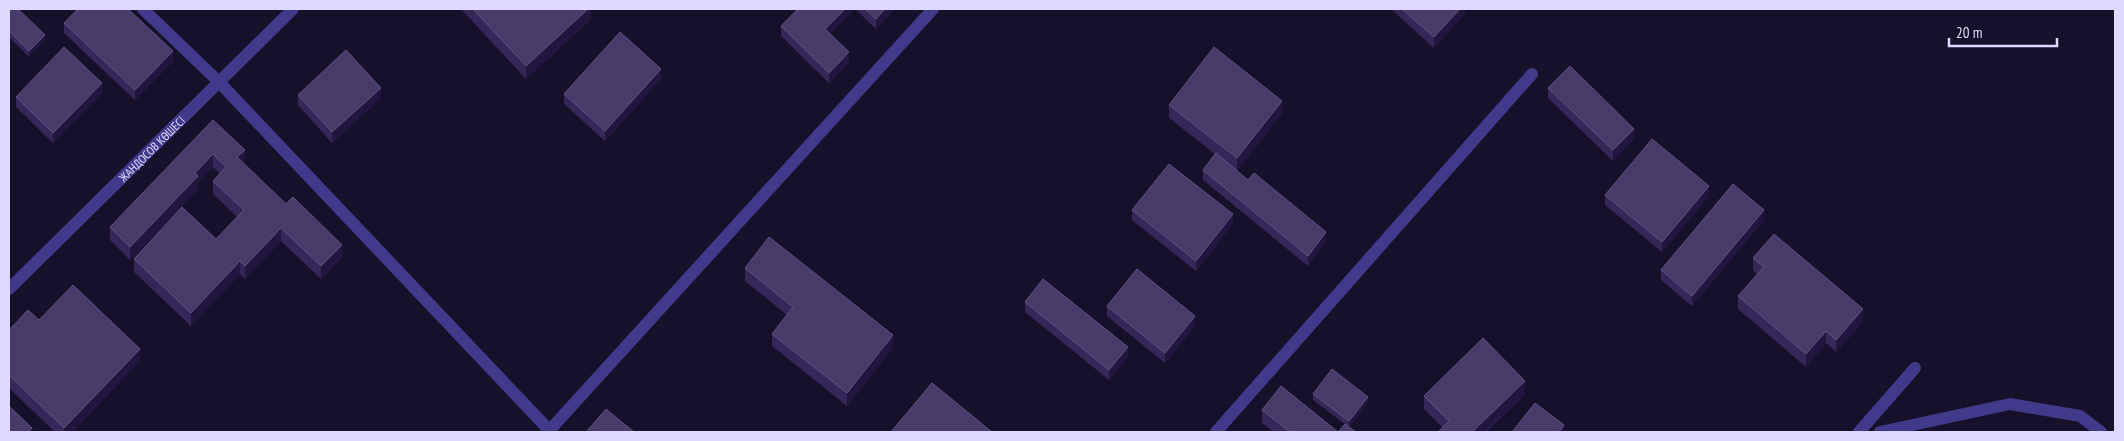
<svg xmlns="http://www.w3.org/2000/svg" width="2124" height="441" font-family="'PT Sans Narrow',sans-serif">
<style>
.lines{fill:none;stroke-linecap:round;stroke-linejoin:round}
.minor{stroke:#413a8b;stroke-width:12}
.wall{fill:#352859}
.shaded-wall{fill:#21173e}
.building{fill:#473b6a;stroke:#5f5482}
.labels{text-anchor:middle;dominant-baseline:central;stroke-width:5;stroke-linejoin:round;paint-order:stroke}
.street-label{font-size:12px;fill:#e0d9ff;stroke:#16102a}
</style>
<rect width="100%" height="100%" fill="#16102a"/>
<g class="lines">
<!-- minor -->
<g class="minor">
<path d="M 143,9 L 220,83 L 550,431"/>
<path id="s1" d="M 9,289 L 293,9"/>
<path d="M 548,432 L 933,9"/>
<path d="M 1216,432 L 1532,74"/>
<path d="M 1859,432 L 1915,368"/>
<path d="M 1880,432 L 2010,404 L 2080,416 L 2101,432"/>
</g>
</g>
<!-- wall -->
<g class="wall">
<path d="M 9,9 L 45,40 L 29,57 L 9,37 Z"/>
<path d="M 461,9 L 591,9 L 591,19 L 526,79 Z"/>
<path d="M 855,9 L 830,34 L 849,63 L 829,83 L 781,36 L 781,26 Z"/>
<path d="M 855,9 L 895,9 L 876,29 Z"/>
<path d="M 1392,9 L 1465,9 L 1465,13 L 1434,48 L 1392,10 Z"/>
<path d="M 64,23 L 173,61 L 135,100 L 64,33 Z"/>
<path d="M 661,79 L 605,141 L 564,104 L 564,94 Z"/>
<path d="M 1548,88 L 1634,139 L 1613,161 L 1548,98 Z"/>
<path d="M 102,93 L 53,143 L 16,107 L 16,97 Z"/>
<path d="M 298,95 L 381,98 L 332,143 L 298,105 Z"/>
<path d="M 1169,105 L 1282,113 L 1237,171 L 1326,242 L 1308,266 L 1203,180 L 1203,170 L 1215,154 L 1169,118 Z"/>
<path d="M 213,120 L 245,162 L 244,164 L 342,257 L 321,279 L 281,241 L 245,279 L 240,274 L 191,326 L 134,272 L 134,259 L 216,239 L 237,217 L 213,194 L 213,181 L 220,174 L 213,167 L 198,182 L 198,189 L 130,260 L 110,240 L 110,227 Z"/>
<path d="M 1605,195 L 1709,196 L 1662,252 L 1605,205 Z"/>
<path d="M 1132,210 L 1233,224 L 1196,271 L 1132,220 Z"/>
<path d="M 1764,220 L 1692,306 L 1661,280 L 1661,270 Z"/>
<path d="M 1753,258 L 1863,322 L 1836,352 L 1826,343 L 1806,367 L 1738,309 L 1738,296 L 1757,274 L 1753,271 Z"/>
<path d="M 745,268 L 893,348 L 847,406 L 772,346 L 772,334 L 787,315 L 745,281 Z"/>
<path d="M 1025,302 L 1128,357 L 1109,380 L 1025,312 Z"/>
<path d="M 1107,306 L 1195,326 L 1165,363 L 1107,316 Z"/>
<path d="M 9,330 L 140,361 L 72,432 L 55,432 L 9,388 Z"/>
<path d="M 1313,394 L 1368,403 L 1349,427 L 1356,432 L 1274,432 L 1262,423 L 1262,410 L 1338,432 L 1345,424 L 1313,400 Z"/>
<path d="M 1525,394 L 1486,432 L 1438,432 L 1443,428 L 1424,409 L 1424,396 Z"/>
</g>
<!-- shaded-wall -->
<g class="shaded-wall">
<path d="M 588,9 L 591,9 L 591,19 L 526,79 L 526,66 Z"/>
<path d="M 845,9 L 855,9 L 825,39 L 825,29 Z"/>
<path d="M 885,9 L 895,9 L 876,29 L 876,19 Z"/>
<path d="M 1460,9 L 1465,9 L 1465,13 L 1434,48 L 1434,37 Z"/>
<path d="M 45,35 L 45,40 L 29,57 L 29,51 Z"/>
<path d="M 173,51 L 173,61 L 135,100 L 135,90 Z"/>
<path d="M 849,52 L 849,63 L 829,83 L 829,73 Z"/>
<path d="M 661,69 L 661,79 L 605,141 L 605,131 Z"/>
<path d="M 102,83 L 102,93 L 53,143 L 53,133 Z"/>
<path d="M 381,88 L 381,98 L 332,143 L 332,132 Z"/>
<path d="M 1282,101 L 1282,113 L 1237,171 L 1237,158 Z"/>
<path d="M 1634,129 L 1634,139 L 1613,161 L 1613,150 Z"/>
<path d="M 245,150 L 245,162 L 237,170 L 237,157 Z"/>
<path d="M 213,154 L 213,167 L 198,182 L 198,189 L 130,260 L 130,247 L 195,173 Z"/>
<path d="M 1709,186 L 1709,196 L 1662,252 L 1662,242 Z"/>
<path d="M 1764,210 L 1764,220 L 1692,306 L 1692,296 Z"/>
<path d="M 1233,214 L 1233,224 L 1196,271 L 1196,261 Z"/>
<path d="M 281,228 L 281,241 L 245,279 L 245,266 Z"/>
<path d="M 1326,232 L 1326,242 L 1308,266 L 1308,256 Z"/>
<path d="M 342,245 L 342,257 L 321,279 L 321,266 Z"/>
<path d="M 240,261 L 240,274 L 191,326 L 191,313 Z"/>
<path d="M 1863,309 L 1863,322 L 1836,352 L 1836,340 Z"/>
<path d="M 1195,316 L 1195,326 L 1165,363 L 1165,353 Z"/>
<path d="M 1826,331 L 1826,343 L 1806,367 L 1806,354 Z"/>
<path d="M 893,335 L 893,348 L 847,406 L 847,393 Z"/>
<path d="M 1128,347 L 1128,357 L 1109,380 L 1109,370 Z"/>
<path d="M 140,349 L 140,361 L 72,432 L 64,432 L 64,428 Z"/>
<path d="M 1525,381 L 1525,394 L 1485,432 L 1472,432 Z"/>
<path d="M 1368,397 L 1368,403 L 1349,427 L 1349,421 Z"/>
<path d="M 1564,425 L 1564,432 L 1559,432 Z"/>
</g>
<!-- building -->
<g class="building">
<path d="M 9,9 L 18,9 L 45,35 L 29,51 L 9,31 Z"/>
<path d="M 78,9 L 128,9 L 173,51 L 135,90 L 64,23 Z"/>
<path d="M 473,9 L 588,9 L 526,66 Z"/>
<path d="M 798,9 L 845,9 L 825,29 L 849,52 L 829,73 L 781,26 Z"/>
<path d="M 865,9 L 885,9 L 876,19 Z"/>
<path d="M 1402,9 L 1460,9 L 1434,37 Z"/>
<path d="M 620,32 L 661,69 L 605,131 L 564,94 Z"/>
<path d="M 64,47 L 102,83 L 53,133 L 16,97 Z"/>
<path d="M 1214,47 L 1282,101 L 1237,158 L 1169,105 Z"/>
<path d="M 346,50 L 381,88 L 332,132 L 298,95 Z"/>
<path d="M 1570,66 L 1634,129 L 1613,150 L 1548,88 Z"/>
<path d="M 213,120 L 245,150 L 237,157 L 286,204 L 293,197 L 342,245 L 321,266 L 281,228 L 245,266 L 240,261 L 191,313 L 134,259 L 182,207 L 216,239 L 244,210 L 213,181 L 226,167 L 213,154 L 195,173 L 198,176 L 130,247 L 110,227 Z"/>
<path d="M 1652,139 L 1709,186 L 1662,242 L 1605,195 Z"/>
<path d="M 1216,153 L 1248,180 L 1254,173 L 1326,232 L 1308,256 L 1203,170 Z"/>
<path d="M 1169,164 L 1233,214 L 1196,261 L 1132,210 Z"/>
<path d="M 1733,184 L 1764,210 L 1692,296 L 1661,270 Z"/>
<path d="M 1774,234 L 1863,309 L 1836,340 L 1826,331 L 1806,354 L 1738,296 L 1764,267 L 1753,258 Z"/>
<path d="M 769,237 L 893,335 L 847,393 L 772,334 L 793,307 L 745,268 Z"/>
<path d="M 1137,269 L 1195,316 L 1165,353 L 1107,306 Z"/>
<path d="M 1043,279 L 1128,347 L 1109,370 L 1025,302 Z"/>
<path d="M 73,285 L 140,349 L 64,428 L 9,375 L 9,330 L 28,310 L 39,320 Z"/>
<path d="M 1483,338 L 1525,381 L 1472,432 L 1438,432 L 1449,421 L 1424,396 Z"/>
<path d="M 1332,369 L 1368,397 L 1349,421 L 1313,394 Z"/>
<path d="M 932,383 L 992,432 L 891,432 Z"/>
<path d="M 1281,386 L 1338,432 L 1345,424 L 1356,432 L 1290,432 L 1262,410 Z"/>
<path d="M 1535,403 L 1564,425 L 1559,432 L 1512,432 Z"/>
<path d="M 9,406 L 32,428 L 29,432 L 9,432 Z"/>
<path d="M 606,409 L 634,432 L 586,432 Z"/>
</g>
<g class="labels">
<!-- street labels -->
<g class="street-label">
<text stroke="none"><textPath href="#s1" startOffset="200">ЖАНДОСОВ КӨШЕСІ</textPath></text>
</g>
</g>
<!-- border -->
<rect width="2124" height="441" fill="none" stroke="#e0d9ff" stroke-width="20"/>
<!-- scale -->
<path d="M1949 38v8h108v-8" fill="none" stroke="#e0d9ff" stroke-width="2.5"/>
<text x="1956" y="38" font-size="15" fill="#e0d9ff" stroke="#16102a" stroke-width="4" paint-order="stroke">20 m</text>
</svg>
